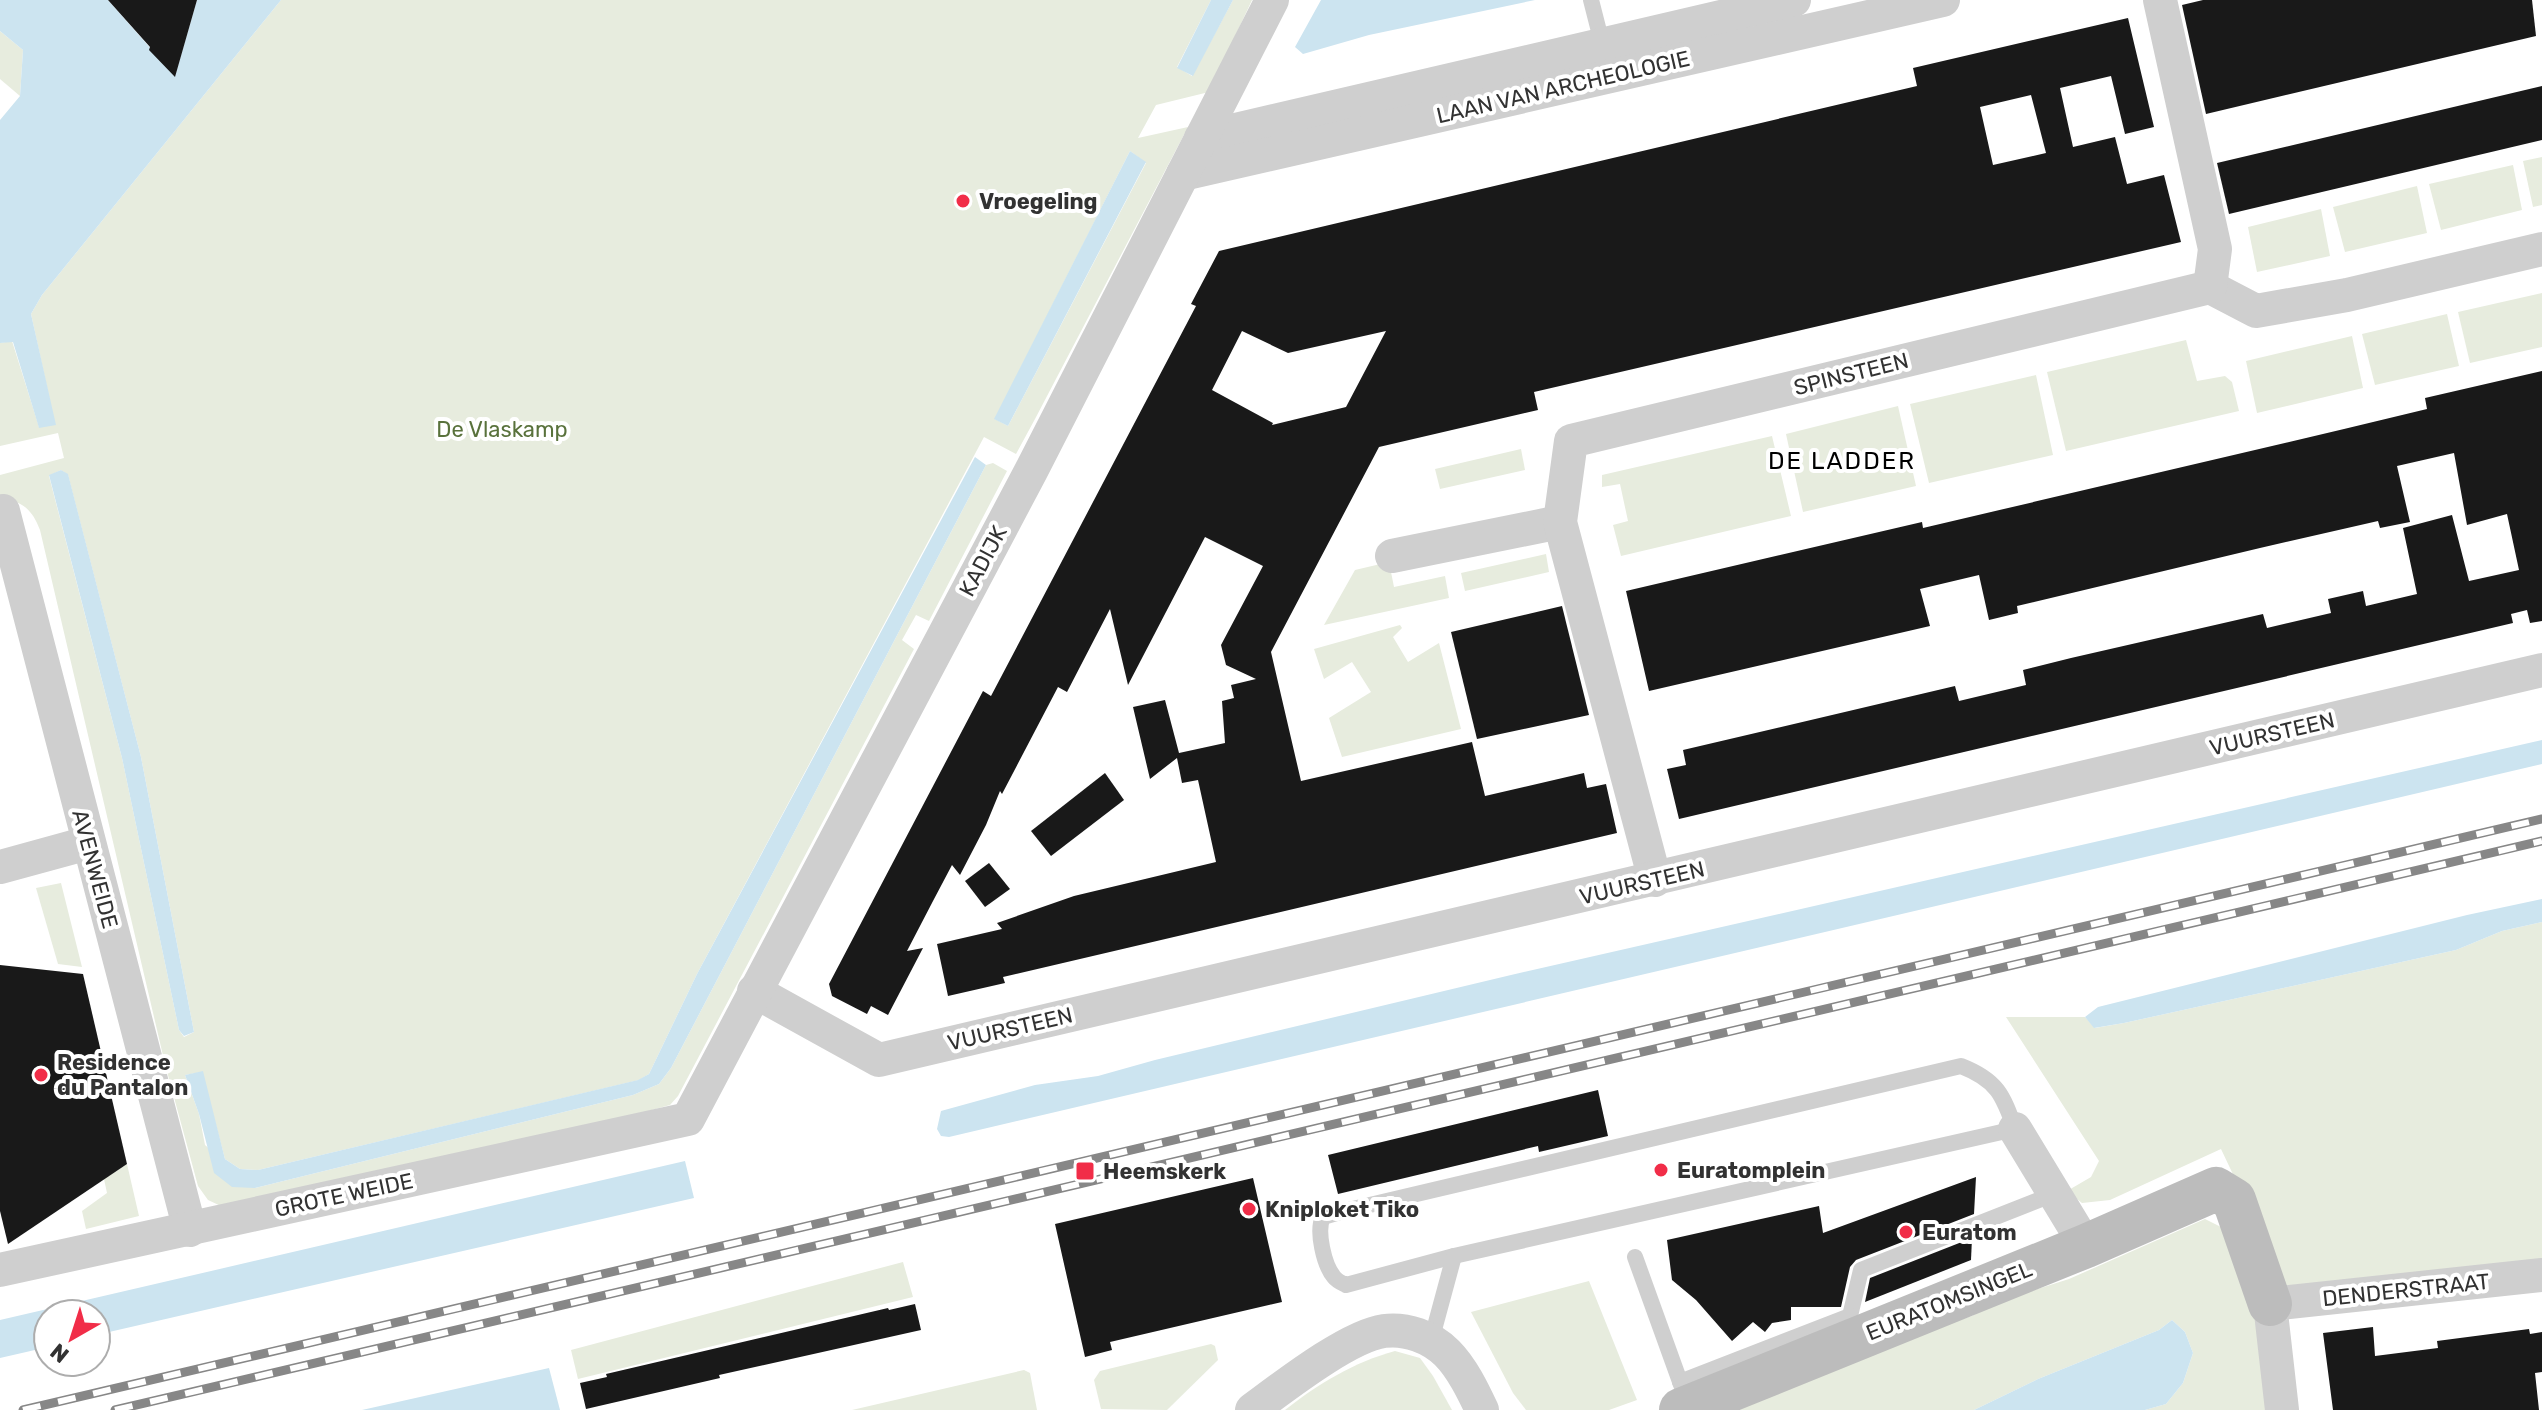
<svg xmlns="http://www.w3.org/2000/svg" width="2542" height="1410" font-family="Rubik,sans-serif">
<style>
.green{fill:#e7ecde;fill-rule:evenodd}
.water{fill:#cce4f0}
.building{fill:#191919;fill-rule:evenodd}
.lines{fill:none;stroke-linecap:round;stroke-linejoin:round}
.lane{stroke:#cfcfcf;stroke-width:16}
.street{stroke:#cfcfcf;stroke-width:34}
.secondary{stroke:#bcbcbc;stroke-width:44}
.rail-casing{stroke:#878787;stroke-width:9}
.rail{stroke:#fff;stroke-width:6;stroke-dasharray:18;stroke-linecap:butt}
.poi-dot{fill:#f12d48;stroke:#fff;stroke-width:3}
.labels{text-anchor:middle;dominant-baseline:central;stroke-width:8;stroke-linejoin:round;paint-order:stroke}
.street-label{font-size:22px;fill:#323232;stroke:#fff}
.poi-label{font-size:22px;font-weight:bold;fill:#323232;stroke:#fff;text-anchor:start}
.park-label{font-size:22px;fill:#59723c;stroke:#fff}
.neighbourhood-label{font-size:24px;letter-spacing:2px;fill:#000;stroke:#fff}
</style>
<rect width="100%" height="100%" fill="#fff"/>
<!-- green -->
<g class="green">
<path d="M 281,0 L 1211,0 L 1177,67 L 1192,76 L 1233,0 L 1252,0 L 1209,92 L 1156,105 L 1138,138 L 1188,127 L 1035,419 L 1016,454 L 984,437 L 697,974 L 649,1074 L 639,1080 L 258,1170 L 240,1169 L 225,1159 L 202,1072 L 185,1075 L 199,1114 L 205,1145 L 255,1188 L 633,1095 L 659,1084 L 671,1068 L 986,465 L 993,463 L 1007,471 L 929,621 L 916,615 L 902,640 L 914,649 L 678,1096 L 670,1105 L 641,1113 L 223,1207 L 208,1200 L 198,1186 L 165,1064 L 40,530 C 32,509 22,501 0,498 L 0,475 L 64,458 L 58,433 L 0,446 L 0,343 L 12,341 L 39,427 L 55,424 L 31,314 L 42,295 ZM 1130,151 L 1146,163 L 1008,426 L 995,419 ZM 61,470 L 68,475 L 141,757 L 194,1032 L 184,1037 L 179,1030 L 122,758 L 49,476 Z"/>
<path d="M 0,31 L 23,50 L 20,96 L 0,79 Z"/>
<path d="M 2542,157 L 2542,205 L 2533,207 L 2523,161 Z"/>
<path d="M 2513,165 L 2522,210 L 2441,230 L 2429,184 Z"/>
<path d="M 2417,186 L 2427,233 L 2345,252 L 2333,207 Z"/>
<path d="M 2321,209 L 2330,256 L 2257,272 L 2248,227 Z"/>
<path d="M 2542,293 L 2542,347 L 2470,363 L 2458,312 Z"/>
<path d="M 2447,314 L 2459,366 L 2375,385 L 2362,334 Z"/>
<path d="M 2352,336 L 2363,388 L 2257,413 L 2246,361 Z"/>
<path d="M 2186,340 L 2197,381 L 2225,376 L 2232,382 L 2239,411 L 2066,451 L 2047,372 Z"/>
<path d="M 2036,375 L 2053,455 L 1929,483 L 1910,404 Z"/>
<path d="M 1898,406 L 1916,486 L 1803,512 L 1786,434 Z"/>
<path d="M 1772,436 L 1791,516 L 1621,556 L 1613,525 L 1628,521 L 1620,484 L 1602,487 L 1602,475 Z"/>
<path d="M 1521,449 L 1525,470 L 1440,489 L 1435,469 Z"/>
<path d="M 1546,554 L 1549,572 L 1465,591 L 1461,573 Z"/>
<path d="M 1389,562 L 1394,587 L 1445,576 L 1449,598 L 1324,625 L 1355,570 Z"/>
<path d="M 1400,625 L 1402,628 L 1393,637 L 1408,662 L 1439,643 L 1461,729 L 1342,757 L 1329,718 L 1371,692 L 1352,662 L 1324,679 L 1314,649 Z"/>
<path d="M 61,883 L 82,967 L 58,964 L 36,888 Z"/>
<path d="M 2542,922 L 2542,1262 L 2282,1293 L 2275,1263 L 2221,1149 L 2110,1200 L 2082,1203 L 2067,1191 L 2091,1177 L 2099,1161 L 2006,1017 L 2085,1017 L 2095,1028 L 2124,1023 L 2456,950 L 2502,931 Z"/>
<path d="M 127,1164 L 139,1216 L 86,1229 L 82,1211 L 107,1193 L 104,1179 Z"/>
<path d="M 2205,1219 L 2225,1229 L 2259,1321 L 2268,1410 L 2145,1410 L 2166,1404 L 2183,1383 L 2193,1353 L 2185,1332 L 2172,1320 L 2159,1330 L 2038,1379 L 1974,1410 L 1731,1410 L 1911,1336 L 1972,1316 L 2000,1301 L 2069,1279 Z"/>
<path d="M 903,1262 L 913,1297 L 578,1379 L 571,1350 Z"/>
<path d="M 1589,1281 L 1637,1400 L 1609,1410 L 1526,1410 L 1513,1393 L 1471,1312 Z"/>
<path d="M 1211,1344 L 1215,1346 L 1218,1360 L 1167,1410 L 1101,1409 L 1094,1380 L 1100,1371 Z"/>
<path d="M 1395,1351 L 1420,1358 L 1433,1376 L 1452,1410 L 1285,1410 C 1318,1384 1354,1362 1395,1351 Z"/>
<path d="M 1024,1370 L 1030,1373 L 1037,1410 L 852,1410 Z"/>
</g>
<!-- water -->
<g class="water">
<path d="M 0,0 L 108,0 L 175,76 L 197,0 L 281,0 L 42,295 L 31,314 L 56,425 L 39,428 L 13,342 L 0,343 L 0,120 L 20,96 L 23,50 L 0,31 Z"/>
<path d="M 1211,0 L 1233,0 L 1193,76 L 1177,68 Z"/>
<path d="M 1321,0 L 1535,0 L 1369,35 L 1303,54 L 1295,47 Z"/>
<path d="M 1130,151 L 1146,162 L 1008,426 L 994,419 Z"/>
<path d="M 975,457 L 986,465 L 671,1068 L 659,1084 L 633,1095 L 255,1188 L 232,1187 L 214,1173 L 199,1114 L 185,1075 L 203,1071 L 225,1159 L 240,1169 L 258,1170 L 638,1080 L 649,1074 L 697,974 Z"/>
<path d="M 61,470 L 68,474 L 141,757 L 194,1032 L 184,1036 L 179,1030 L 122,758 L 49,475 Z"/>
<path d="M 2542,740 L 2542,764 L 949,1137 L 941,1136 L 937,1129 L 941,1111 L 1035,1085 L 1098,1076 L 1155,1060 L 1511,975 Z"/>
<path d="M 2542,899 L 2542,922 L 2502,931 L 2456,950 L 2124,1023 L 2094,1028 L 2085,1017 L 2098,1007 L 2467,915 Z"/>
<path d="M 685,1161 L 694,1198 L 96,1335 L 96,1314 L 48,1314 L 48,1347 L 0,1358 L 0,1320 Z"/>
<path d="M 2172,1320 L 2185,1332 L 2193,1353 L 2183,1383 L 2166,1404 L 2145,1410 L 1974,1410 L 2038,1379 L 2159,1330 Z"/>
<path d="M 549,1368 L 560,1410 L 362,1410 Z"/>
</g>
<!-- building -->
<g class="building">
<path d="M 108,0 L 197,0 L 175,77 L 149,50 L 150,47 Z"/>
<path d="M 2203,0 L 2532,0 L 2536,36 L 2206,114 L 2182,5 Z"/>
<path d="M 2128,18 L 2154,127 L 2125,134 L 2111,76 L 2060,88 L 2073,147 L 2115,137 L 2127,184 L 2164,175 L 2181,242 L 1534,392 L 1538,410 L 1379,447 L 1271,652 L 1301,781 L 1472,742 L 1485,796 L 1584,773 L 1587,788 L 1606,784 L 1617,833 L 1003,977 L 1005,983 L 948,996 L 937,944 L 1002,929 L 997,923 L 1074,896 L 1216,862 L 1198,780 L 1182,783 L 1177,758 L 1150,779 L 1133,707 L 1165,700 L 1179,753 L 1225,743 L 1222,701 L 1234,698 L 1231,685 L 1256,679 L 1226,665 L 1221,645 L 1263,566 L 1205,537 L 1128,685 L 1110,609 L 1067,692 L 1058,687 L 1002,794 L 1000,791 L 986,825 L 960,875 L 952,865 L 933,901 L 907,951 L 923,948 L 888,1015 L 871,1006 L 867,1014 L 832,996 L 829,984 L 983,691 L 991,696 L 1196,306 L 1191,304 L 1219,251 L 1917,86 L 1913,68 ZM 2031,95 L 2046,153 L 1993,165 L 1980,107 ZM 1242,331 L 1288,353 L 1386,331 L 1346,407 L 1272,425 L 1273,423 L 1212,390 Z"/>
<path d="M 2542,86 L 2542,140 L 2229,214 L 2217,163 Z"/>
<path d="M 2542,371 L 2542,621 L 2530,623 L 2527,610 L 2511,614 L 2513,623 L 1679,819 L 1667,769 L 1686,765 L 1683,750 L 1955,686 L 1959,701 L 2026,685 L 2023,670 L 2071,658 L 2263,614 L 2267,628 L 2331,613 L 2328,599 L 2363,591 L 2366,606 L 2417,594 L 2403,528 L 2452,515 L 2469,581 L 2519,570 L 2507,514 L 2467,525 L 2454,453 L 2397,466 L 2410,522 L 2380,528 L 2378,521 L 2260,548 L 2017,606 L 2018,613 L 1989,620 L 1979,575 L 1920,589 L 1930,626 L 1649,691 L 1626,591 L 1922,522 L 1923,528 L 2344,429 L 2427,409 L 2425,398 Z"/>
<path d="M 1562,606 L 1589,715 L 1477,739 L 1451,632 Z"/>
<path d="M 1105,773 L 1124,800 L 1051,856 L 1031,831 Z"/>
<path d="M 989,863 L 1010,889 L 985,907 L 965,881 Z"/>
<path d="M 0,965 L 83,974 L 127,1164 L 8,1244 L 0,1211 Z"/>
<path d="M 1598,1090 L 1608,1136 L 1539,1152 L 1538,1146 L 1338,1194 L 1328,1155 Z"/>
<path d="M 1976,1177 L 1974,1214 L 1856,1260 L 1850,1267 L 1841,1307 L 1791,1307 L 1791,1320 L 1772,1323 L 1765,1332 L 1753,1322 L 1732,1341 L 1696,1300 L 1672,1280 L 1667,1240 L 1819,1206 L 1823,1233 Z"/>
<path d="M 1253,1178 L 1282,1302 L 1110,1342 L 1112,1350 L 1085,1357 L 1055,1224 Z"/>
<path d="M 1972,1238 L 1971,1260 L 1865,1302 L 1870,1278 Z"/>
<path d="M 915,1304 L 921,1330 L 719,1375 L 720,1378 L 586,1409 L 580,1383 L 607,1377 L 606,1374 L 888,1308 L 889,1310 Z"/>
<path d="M 2373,1327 L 2375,1356 L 2438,1348 L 2437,1341 L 2529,1329 L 2530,1334 L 2542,1332 L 2542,1372 L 2535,1373 L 2539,1410 L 2333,1410 L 2323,1333 Z"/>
</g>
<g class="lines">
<!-- lane -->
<g class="lane">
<path d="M 1591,0 L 1603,47"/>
<path d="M 1961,1066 C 1997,1080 2003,1095 2015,1129 L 1454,1256 L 1346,1285 C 1342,1283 1337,1281 1334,1277 C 1324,1265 1316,1231 1323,1217 L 1340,1212 Z"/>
<path d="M 1635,1257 L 1683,1390"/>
<path d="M 1849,1340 L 1850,1316 L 1861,1270 L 2054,1194"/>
<path d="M 1431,1341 L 1454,1256"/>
<path d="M 1680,1382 L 1850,1316"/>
</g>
<!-- street -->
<g class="street">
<path d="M 1201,138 L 1794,0"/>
<path d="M 1183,174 L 1943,0"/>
<path d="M 2210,287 L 2256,311 L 2347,295 L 2542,249"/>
<path d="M 0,512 L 3,511 L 190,1230"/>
<path d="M 1392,556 L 1560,522"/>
<path d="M 0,867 L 88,843"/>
<path d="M 1655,880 L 1560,522 L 1571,441 L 2210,287 L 2215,249 L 2160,0"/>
<path d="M 754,991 L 879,1060 L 2542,670"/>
<path d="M 2015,1129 L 2086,1246"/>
<path d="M 0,1270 L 688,1119 L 1031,471 L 1272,0"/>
<path d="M 1252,1410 C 1282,1388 1348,1336 1384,1331 C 1406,1328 1431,1337 1447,1353 C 1462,1368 1473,1391 1482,1410"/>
<path d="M 2282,1410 L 2270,1304 L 2542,1275"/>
</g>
<!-- secondary -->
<path class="secondary" d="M 1681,1410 L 2086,1246 L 2216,1189 L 2234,1200 L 2270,1304"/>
<!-- rail casing -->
<g class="rail-casing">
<g id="rail">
<path d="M 23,1410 L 2542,819"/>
<path d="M 115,1410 L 2542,841"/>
</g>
</g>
<!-- rail -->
<use href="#rail" class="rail"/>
</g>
<!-- markers -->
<g class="poi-dot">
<circle cx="963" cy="201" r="8"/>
<circle cx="41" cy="1075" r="8"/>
<circle cx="1661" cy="1170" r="8"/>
<rect x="1075" y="1161" width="20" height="20" rx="4"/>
<circle cx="1249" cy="1209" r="8"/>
<circle cx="1906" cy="1232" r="8"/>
</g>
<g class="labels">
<!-- street labels -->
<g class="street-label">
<text transform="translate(1563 87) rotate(-13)">LAAN VAN ARCHEOLOGIE</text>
<text transform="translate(1851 374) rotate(-14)">SPINSTEEN</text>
<text transform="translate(983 561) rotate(-62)">KADIJK</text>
<text transform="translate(2272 734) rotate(-13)">VUURSTEEN</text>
<text transform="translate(95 869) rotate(75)">AVENWEIDE</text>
<text transform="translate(1642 883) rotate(-13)">VUURSTEEN</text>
<text transform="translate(1010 1029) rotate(-13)">VUURSTEEN</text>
<text transform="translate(344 1195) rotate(-12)">GROTE WEIDE</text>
<text transform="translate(2406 1290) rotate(-6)">DENDERSTRAAT</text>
<text transform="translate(1949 1301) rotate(-22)">EURATOMSINGEL</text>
</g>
<!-- poi labels -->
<g class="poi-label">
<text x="979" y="201">Vroegeling</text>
<text x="57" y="1062">Residence<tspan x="57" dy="25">du Pantalon</tspan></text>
<text x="1677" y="1170">Euratomplein</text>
<text x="1103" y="1171">Heemskerk</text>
<text x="1265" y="1209">Kniploket Tiko</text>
<text x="1922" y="1232">Euratom</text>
</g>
<!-- park labels -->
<g class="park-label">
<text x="502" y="429">De Vlaskamp</text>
</g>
<!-- neighbourhood labels -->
<g class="neighbourhood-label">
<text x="1842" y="461">DE LADDER</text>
</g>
</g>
<!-- north arrow -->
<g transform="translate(72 1338) rotate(219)"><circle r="38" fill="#ffffff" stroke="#adadad" stroke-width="2"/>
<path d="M0-6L14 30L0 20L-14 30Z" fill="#f12d48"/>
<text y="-12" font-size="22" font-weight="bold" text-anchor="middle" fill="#323232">N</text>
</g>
</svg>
